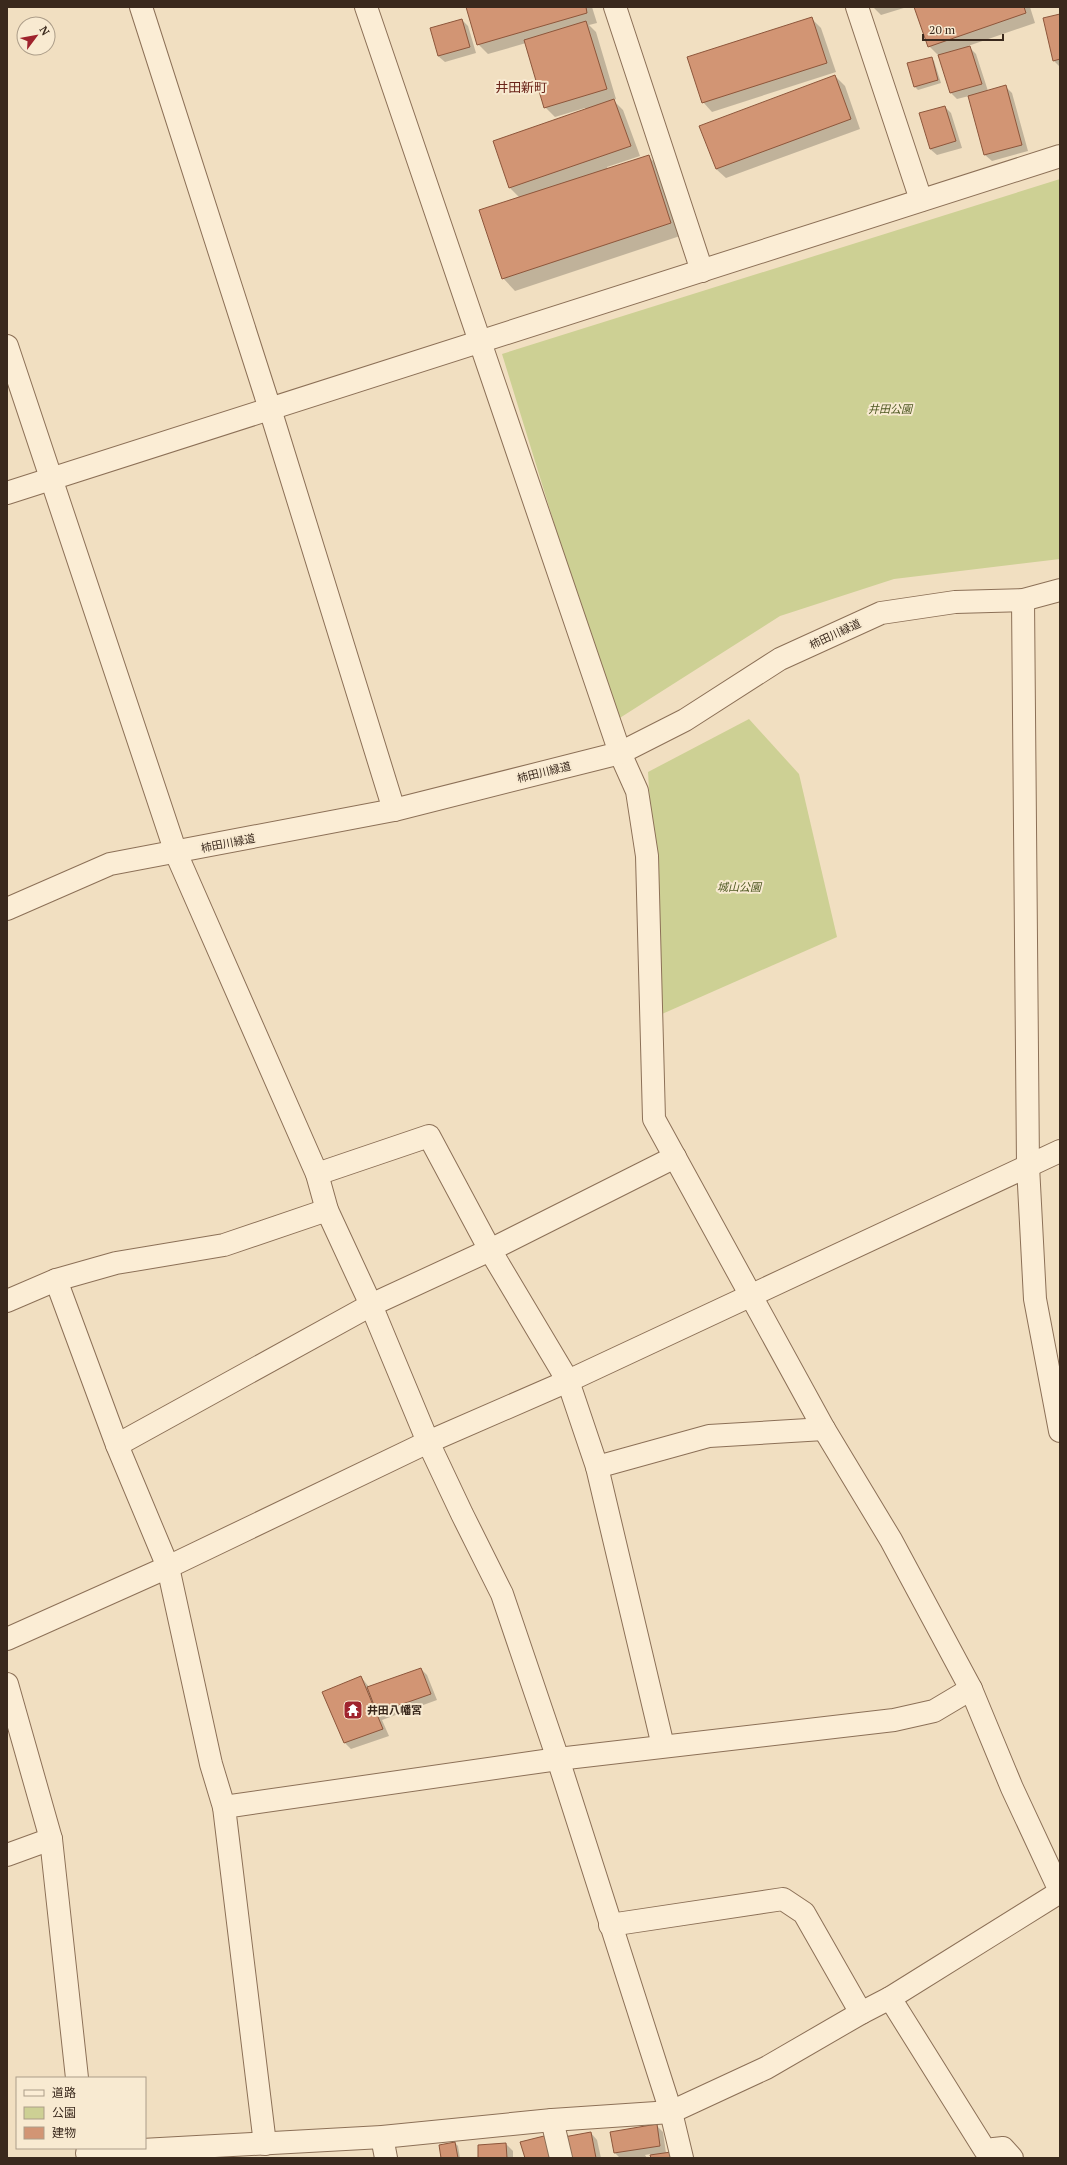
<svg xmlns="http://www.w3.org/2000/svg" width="1067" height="2165" font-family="'PT Serif','Noto Sans JP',serif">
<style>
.green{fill:#cdd094}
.shadow{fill:#0003}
.building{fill:#d29574;stroke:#8d563b}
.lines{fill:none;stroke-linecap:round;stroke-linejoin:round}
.minor-casing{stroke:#8c7057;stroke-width:24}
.minor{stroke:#fbedd5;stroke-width:22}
.labels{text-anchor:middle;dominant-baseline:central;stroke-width:4;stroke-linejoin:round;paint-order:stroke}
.park-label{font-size:11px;font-style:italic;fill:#4e5822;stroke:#f8ead1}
.street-label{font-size:11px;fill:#3a291d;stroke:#f8ead1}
.poi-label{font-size:11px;font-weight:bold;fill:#3a291d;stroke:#f8ead1;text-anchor:start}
.quarter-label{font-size:13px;fill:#6a2419;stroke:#f8ead1}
</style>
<rect width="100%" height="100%" fill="#f1dfc1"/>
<!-- green -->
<g class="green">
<path d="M 1060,179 L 1060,559 L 894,579 L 780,616 L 615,721 L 502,354 Z"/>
<path d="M 749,719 L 799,774 L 837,937 L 662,1014 L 648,772 Z"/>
</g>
<!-- shadow -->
<g class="shadow">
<path d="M 470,7 L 592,7 L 597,23 L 589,25 L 596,32 L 616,99 L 613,100 L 623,110 L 640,156 L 607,167 L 608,169 L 648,156 L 661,169 L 683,235 L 515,291 L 503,278 L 520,198 L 510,188 L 494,142 L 586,110 L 585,108 L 555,117 L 545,107 L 526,43 L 488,54 L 478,44 Z"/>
<path d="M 873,7 L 907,7 L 881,15 Z"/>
<path d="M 916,7 L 1030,7 L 1035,23 L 968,46 L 976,54 L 988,91 L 1005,86 L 1012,93 L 1028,151 L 992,161 L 985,155 L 969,96 L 957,99 L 951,93 L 939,56 L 929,46 Z"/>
<path d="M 1060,15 L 1060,67 L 1054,61 Z"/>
<path d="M 811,18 L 821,28 L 836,72 L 712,112 L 703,102 Z"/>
<path d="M 462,20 L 468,26 L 476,53 L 445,62 L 438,56 Z"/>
<path d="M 931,58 L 934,61 L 941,83 L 918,90 L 915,87 L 908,64 Z"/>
<path d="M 835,76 L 845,86 L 860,129 L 726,178 L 716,169 Z"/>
<path d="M 945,107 L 951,113 L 962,148 L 937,155 L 930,149 Z"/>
<path d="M 421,1669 L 427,1675 L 437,1700 L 382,1720 L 389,1736 L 351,1749 L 345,1743 L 361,1677 L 369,1687 Z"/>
<path d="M 656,2125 L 663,2132 L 666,2153 L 652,2158 L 651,2154 L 645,2155 L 647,2158 L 620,2158 L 615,2153 Z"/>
<path d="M 591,2133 L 597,2140 L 601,2158 L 569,2158 Z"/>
<path d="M 455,2143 L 458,2146 L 460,2158 L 442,2158 Z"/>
<path d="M 506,2144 L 513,2151 L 513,2158 L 479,2158 Z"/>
</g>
<!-- building -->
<g class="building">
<path d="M 466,7 L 586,7 L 587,13 L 477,45 Z"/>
<path d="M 914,7 L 1024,7 L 1026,13 L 928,47 Z"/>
<path d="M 1060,14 L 1060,59 L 1053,61 L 1043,18 Z"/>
<path d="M 812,17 L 827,63 L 702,103 L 687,57 Z"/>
<path d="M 462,19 L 470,47 L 438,56 L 430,28 Z"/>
<path d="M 586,21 L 607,89 L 544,108 L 524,40 Z"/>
<path d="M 970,46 L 982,84 L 950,93 L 938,55 Z"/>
<path d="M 932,57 L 938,80 L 914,87 L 907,63 Z"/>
<path d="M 835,75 L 851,119 L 716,169 L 699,126 Z"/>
<path d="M 1006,85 L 1022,145 L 984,155 L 968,96 Z"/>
<path d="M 614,99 L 631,146 L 509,188 L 493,141 Z"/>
<path d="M 945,106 L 956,141 L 930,149 L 919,113 Z"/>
<path d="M 649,155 L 671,223 L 502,279 L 479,210 Z"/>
<path d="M 421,1668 L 431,1694 L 377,1713 L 367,1687 Z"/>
<path d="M 361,1676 L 383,1729 L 344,1743 L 322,1692 Z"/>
<path d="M 657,2124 L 660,2146 L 614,2153 L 610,2132 Z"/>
<path d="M 591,2132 L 596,2158 L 568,2158 L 564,2137 Z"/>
<path d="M 548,2135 L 554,2158 L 525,2158 L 520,2142 Z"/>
<path d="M 455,2142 L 458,2158 L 441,2158 L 439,2145 Z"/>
<path d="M 506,2143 L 507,2158 L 478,2158 L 478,2145 Z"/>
<path d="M 671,2152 L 672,2158 L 651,2158 L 650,2155 Z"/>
</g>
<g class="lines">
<!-- minor casing -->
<g class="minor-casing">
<g id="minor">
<path d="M 141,7 L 270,409 L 394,810"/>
<path d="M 366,7 L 620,753 L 637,791 L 647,856 L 654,1119 L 824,1429 L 891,1540 L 971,1689 L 1012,1788 L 1060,1891"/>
<path d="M 615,7 L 702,271"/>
<path d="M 857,7 L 921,200"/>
<path d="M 7,346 L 176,853 L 317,1174 L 327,1210 L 371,1305 L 428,1442 L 462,1514 L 502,1594 L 558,1759 L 671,2112 L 682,2158"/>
<path d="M 7,493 L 1060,156"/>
<path d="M 1023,600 L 1028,1166 L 1035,1299 L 1060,1431"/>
<path d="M 7,909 L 110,864 L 394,810 L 620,753 L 685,720 L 780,659 L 881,613 L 955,602 L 1023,600 L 1060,590"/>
<path d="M 317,1174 L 429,1136 L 490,1250 L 568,1381 L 597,1467 L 663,1746"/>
<path d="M 56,1280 L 117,1445 L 168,1567 L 211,1764 L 224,1807"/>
<path d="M 7,1301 L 56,1280 L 116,1263 L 224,1245 L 327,1210"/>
<path d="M 117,1445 L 371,1305 L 490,1250 L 675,1157"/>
<path d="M 597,1467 L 709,1436 L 824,1429"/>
<path d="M 7,1639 L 168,1567 L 428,1442 L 568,1381 L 1060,1151"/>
<path d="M 7,1684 L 51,1839 L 77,2078"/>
<path d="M 7,1855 L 51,1839"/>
<path d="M 610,1925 L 783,1899 L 804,1913 L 861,2013"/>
<path d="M 890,1998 L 985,2150 L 1003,2148 L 1012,2158"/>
<path d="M 552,2120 L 561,2158"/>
<path d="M 382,2137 L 386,2158"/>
<path d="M 265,2144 L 224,1807 L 558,1759 L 894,1720 L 934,1711 L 971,1689"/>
<path d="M 87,2153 L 382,2137 L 552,2120 L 671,2112 L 766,2068 L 861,2013 L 890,1998 L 1060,1892"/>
</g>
</g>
<!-- minor -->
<use href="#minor" class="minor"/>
</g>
<!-- icons -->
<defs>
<g id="temple-square" transform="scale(1)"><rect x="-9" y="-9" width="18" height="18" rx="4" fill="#9f232d" stroke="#f8ead1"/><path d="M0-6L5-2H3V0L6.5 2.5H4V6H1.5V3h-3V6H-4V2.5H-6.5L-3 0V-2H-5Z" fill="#fff"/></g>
</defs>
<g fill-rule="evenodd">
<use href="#temple-square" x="353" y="1710"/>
</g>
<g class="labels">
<!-- park labels -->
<g class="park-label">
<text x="890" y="409">井田公園</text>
<text x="739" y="887">城山公園</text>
</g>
<!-- street labels -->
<g class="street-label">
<text transform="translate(835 634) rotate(-25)">柿田川緑道</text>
<text transform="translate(544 772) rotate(-14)">柿田川緑道</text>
<text transform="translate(228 843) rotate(-11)">柿田川緑道</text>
</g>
<!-- poi labels -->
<g class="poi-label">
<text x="367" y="1710">井田八幡宮</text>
</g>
<!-- quarter labels -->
<g class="quarter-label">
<text x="521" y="87">井田新町</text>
</g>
</g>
<!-- border -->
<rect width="1067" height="2165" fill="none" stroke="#3a291d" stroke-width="16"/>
<!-- legend -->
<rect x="16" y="2077" width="130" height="72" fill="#f8ead1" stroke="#ac9d89"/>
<rect x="24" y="2090" width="20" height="6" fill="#fbedd5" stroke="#ac9d89"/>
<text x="52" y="2097" font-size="12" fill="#3a291d">道路</text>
<rect x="24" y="2107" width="20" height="12" fill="#cdd094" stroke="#ac9d89"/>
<text x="52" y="2117" font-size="12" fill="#3a291d">公園</text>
<rect x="24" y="2127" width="20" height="12" fill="#d29574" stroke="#ac9d89"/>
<text x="52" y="2137" font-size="12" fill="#3a291d">建物</text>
<!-- north arrow -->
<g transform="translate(36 36) rotate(58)"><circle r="19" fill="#f8ead1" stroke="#ac9d89"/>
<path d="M0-3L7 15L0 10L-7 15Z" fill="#9f232d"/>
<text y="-6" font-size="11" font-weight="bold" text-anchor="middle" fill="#3a291d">N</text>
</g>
<!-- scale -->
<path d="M923 34v6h80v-6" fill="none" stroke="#3a291d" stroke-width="2"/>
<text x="929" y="34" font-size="12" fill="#3a291d" stroke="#f8ead1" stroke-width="3" paint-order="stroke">20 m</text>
</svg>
